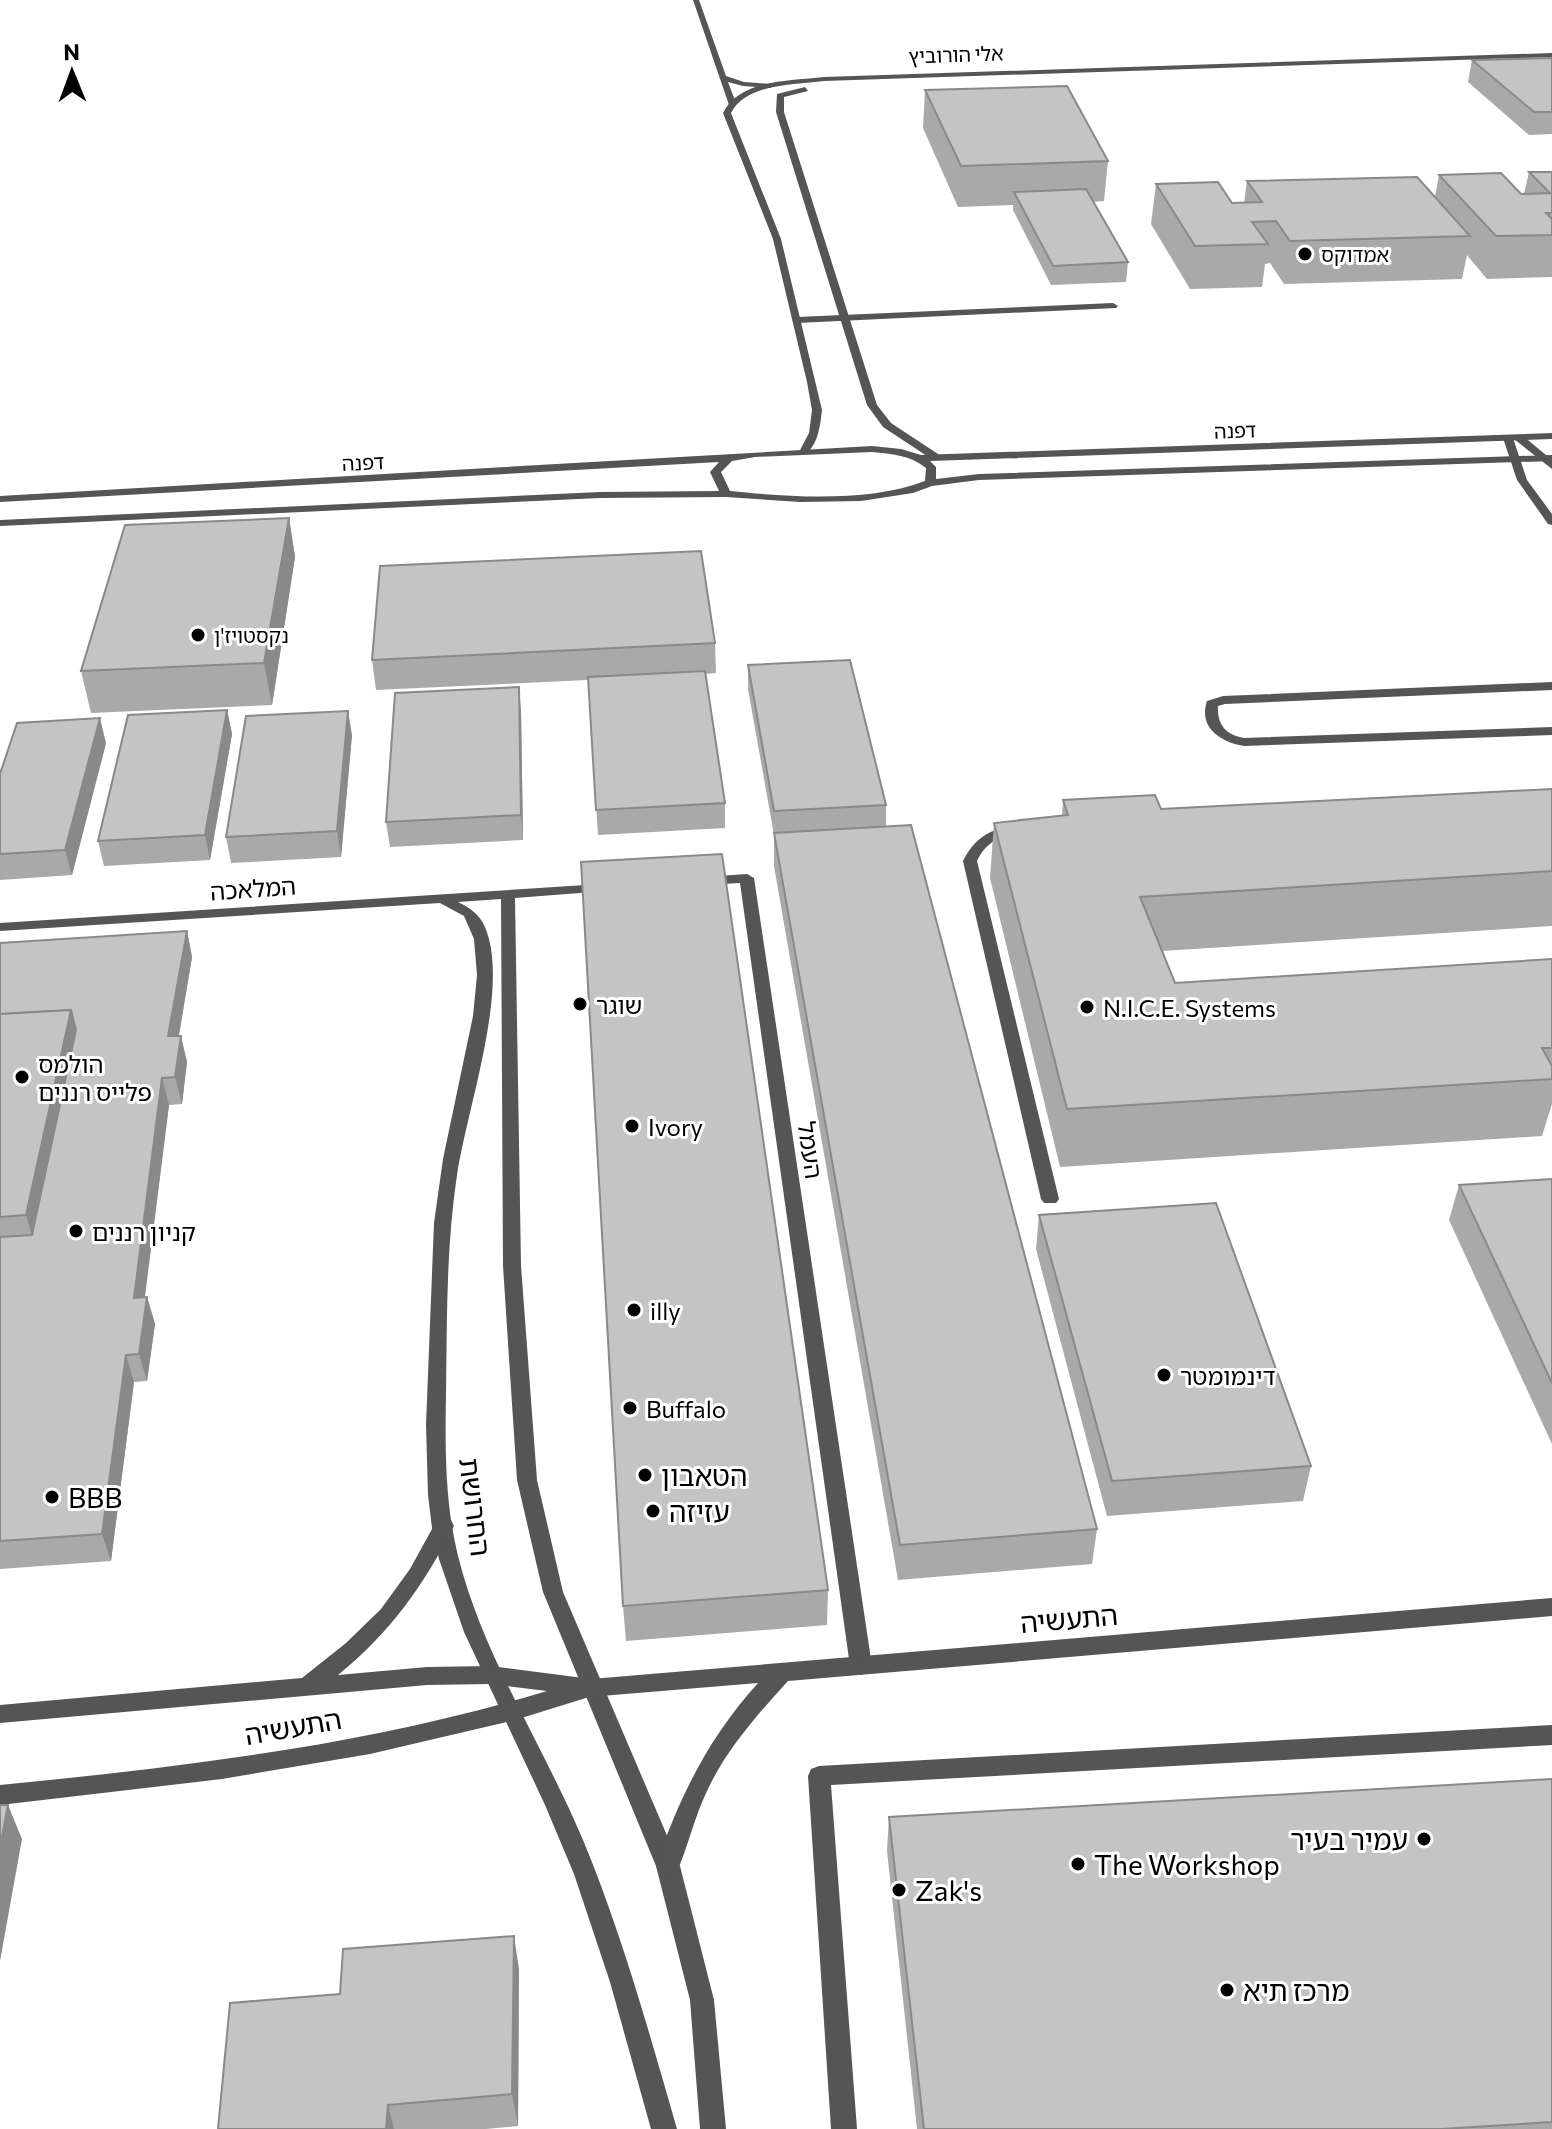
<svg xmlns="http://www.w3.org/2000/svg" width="1552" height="2129" font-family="Commissioner,'Noto Sans Hebrew',sans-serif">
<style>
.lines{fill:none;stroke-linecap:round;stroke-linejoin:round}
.service{fill:#555;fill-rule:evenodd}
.minor{fill:#555;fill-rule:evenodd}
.tertiary{fill:#555;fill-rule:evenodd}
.wall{fill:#a9a9a9}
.shaded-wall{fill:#898989}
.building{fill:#c4c4c4;stroke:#898989;stroke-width:2}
.poi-dot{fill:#000;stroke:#fff;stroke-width:3}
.labels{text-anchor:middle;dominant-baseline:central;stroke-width:6;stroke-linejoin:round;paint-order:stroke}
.far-street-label{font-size:20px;fill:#000;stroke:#fff}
.far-poi-label{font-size:20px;fill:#000;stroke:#fff;text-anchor:start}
.street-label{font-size:24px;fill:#000;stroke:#fff}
.poi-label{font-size:24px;fill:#000;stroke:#fff;text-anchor:start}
.near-poi-label{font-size:28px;fill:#000;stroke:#fff;text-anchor:start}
.near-street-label{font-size:28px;fill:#000;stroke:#fff}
</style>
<rect width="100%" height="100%" fill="#fff"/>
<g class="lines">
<!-- service -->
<g class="service">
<path d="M 693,0 L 699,0 L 726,76 L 744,82 L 771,84 L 771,88 L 743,86 L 728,82 L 736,103 L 729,105 Z"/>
<path d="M 1113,303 L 1118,306 L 1116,308 L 797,323 L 792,320 L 797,317 Z"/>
<path d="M 1552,682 L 1552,690 L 1225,704 L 1218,706 C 1217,725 1226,735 1244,738 L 1552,727 L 1552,735 L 1244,746 C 1221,742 1198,728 1207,701 L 1223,696 Z"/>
<path d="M 1015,824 L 1022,828 L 1020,831 C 1000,836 986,842 977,861 L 1059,1199 L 1056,1203 L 1044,1203 L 1041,1199 L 963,861 C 975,837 990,830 1015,824 Z"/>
<path d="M 1552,1725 L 1552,1745 L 831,1785 L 857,2129 L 831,2129 L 808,1776 L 811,1769 L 819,1766 Z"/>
</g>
<!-- minor -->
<g class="minor">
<path d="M 1552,53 L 1552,57 L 824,81 C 795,85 746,83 731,113 L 781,239 L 822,410 C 820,427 818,446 804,455 L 799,452 L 809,433 L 812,410 L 807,382 L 773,239 L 723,113 C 740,79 791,81 824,77 Z"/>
<path d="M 805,87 L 808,91 L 784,97 L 784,112 L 877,405 L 891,423 L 941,456 L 941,460 L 933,460 L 883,427 L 867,405 L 776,112 L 777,94 Z"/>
<path d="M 1514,435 L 1522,435 L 1552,460 L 1552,469 L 1514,439 Z"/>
<path d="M 1504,436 L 1513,438 L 1527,480 L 1552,514 L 1552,525 L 1548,524 L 1517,480 L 1503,438 Z"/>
<path d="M 747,874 L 754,878 L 872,1666 L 869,1672 L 861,1675 L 853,1672 L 850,1666 L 740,883 L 704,885 L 697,881 L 704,877 Z"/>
<path d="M 601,884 L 606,885 L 608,888 L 606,891 L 515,898 L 521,1266 L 537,1480 L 563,1592 L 680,1866 L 714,2000 L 726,2129 L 700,2129 L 690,2000 L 656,1866 L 543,1592 L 517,1480 L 503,1266 L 501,899 L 458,902 C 476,911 484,919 489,939 C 505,1002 467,1110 457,1175 C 446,1247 447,1322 446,1395 C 445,1449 445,1503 458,1556 C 483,1656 543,1745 583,1840 C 622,1934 649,2032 677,2129 L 651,2129 L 610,1982 L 574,1874 L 545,1805 L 464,1632 L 439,1559 L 432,1528 L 428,1495 L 426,1425 L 434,1223 L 443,1159 L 473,1016 L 477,975 L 474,939 L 464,916 L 440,903 L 0,931 L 0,923 Z"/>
</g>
<!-- tertiary -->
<g class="tertiary">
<path d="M 1552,433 L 1552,439 L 930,461 L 936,467 L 936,479 L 979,474 L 1552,455 L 1552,461 L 979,480 L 932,486 L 913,493 L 861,501 L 800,502 L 726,497 L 600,498 L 0,526 L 0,520 L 600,492 L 719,491 L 710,472 L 719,462 L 0,502 L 0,496 L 872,446 L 901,449 L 921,455 ZM 872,452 C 892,454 910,455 926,468 L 925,481 C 868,503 789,497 730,491 L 721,472 L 732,461 L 755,457 Z"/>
<path d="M 444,1518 L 451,1520 L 454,1526 C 424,1585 390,1633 338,1675 L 427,1667 L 491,1666 L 591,1679 L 1552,1598 L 1552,1616 L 788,1681 C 757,1715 726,1750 707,1791 C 694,1818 688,1847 676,1874 L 668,1877 L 660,1874 L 656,1866 C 679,1797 709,1737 758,1683 L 589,1697 L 515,1720 L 370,1754 L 222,1779 L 0,1805 L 0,1785 C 184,1767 369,1745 547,1691 L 491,1684 L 427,1685 L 0,1723 L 0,1705 L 302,1678 L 346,1643 L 381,1609 L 410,1569 L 437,1520 Z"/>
</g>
</g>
<!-- wall -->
<g class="wall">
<path d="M 1552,58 L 1552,134 L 1529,135 L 1468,82 L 1472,60 Z"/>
<path d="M 925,90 L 1108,161 L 1104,201 L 1093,202 L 1128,262 L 1126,282 L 1051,285 L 1013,210 L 1013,205 L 958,207 L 923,128 Z"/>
<path d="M 1529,172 L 1552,172 L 1552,277 L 1487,279 L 1467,255 L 1462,279 L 1284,284 L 1270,263 L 1265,264 L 1262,287 L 1190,289 L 1151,224 L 1156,184 L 1232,203 L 1244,203 L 1247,181 L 1435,197 L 1439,175 L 1524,194 Z"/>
<path d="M 289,518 L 295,557 L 272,705 L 91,713 L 81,671 Z"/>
<path d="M 715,643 L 716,673 L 705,674 L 725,803 L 725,828 L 598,835 L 588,680 L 376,690 L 372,660 Z"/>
<path d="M 748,665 L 886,805 L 886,827 L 1097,1529 L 1092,1564 L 898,1580 L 774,866 L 774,835 L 748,689 Z"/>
<path d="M 227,710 L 232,734 L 210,860 L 104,866 L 98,841 Z"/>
<path d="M 521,711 L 523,840 L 390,847 L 386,822 Z"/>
<path d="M 352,735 L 341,857 L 231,863 L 226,837 Z"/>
<path d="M 106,743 L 72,875 L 0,880 L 0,774 Z"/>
<path d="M 1552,789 L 1552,926 L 1162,951 L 1175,983 L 1552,959 L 1552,1104 L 1542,1136 L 1060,1167 L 990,878 L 994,823 L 1062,815 L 1063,800 L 1161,809 Z"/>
<path d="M 187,931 L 192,957 L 179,1036 L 187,1062 L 182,1104 L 169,1105 L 145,1297 L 147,1297 L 155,1324 L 147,1381 L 134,1382 L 111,1561 L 0,1569 L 0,943 Z"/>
<path d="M 1552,1179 L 1552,1444 L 1449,1220 L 1459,1185 Z"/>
<path d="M 1039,1215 L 1311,1466 L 1303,1501 L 1107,1516 L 1036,1249 Z"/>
<path d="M 828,1590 L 827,1625 L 626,1641 L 623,1606 Z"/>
<path d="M 1552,1779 L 1552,2129 L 917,2129 L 887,1851 L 889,1817 Z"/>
<path d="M 519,1969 L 518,2126 L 486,2129 L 218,2129 L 340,1994 Z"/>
</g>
<!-- shaded-wall -->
<g class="shaded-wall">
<path d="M 289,518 L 295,557 L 272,705 L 264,663 Z"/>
<path d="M 519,687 L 521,711 L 523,840 L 521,815 Z"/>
<path d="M 227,710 L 232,734 L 210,860 L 205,835 Z"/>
<path d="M 348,711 L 352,735 L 341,857 L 337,831 Z"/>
<path d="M 100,718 L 106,743 L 72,875 L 65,850 Z"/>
<path d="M 187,931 L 192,957 L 174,1063 L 168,1036 Z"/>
<path d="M 71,1010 L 84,1056 L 40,1262 L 26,1215 Z"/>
<path d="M 181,1036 L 187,1062 L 182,1104 L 175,1077 Z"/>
<path d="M 162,1078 L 169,1105 L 141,1326 L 134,1298 Z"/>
<path d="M 147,1297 L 155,1324 L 147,1381 L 139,1354 Z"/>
<path d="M 126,1355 L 134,1382 L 111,1561 L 102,1534 Z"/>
<path d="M 8,1805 L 22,1839 L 0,1961 L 0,1847 Z"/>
<path d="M 514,1936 L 519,1969 L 518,2126 L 512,2094 Z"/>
<path d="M 388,2105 L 394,2129 L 386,2129 Z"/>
</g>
<!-- building -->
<g class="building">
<path d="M 1552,58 L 1552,112 L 1534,112 L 1472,60 Z"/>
<path d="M 1067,86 L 1108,161 L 961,166 L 925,90 Z"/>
<path d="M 1529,172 L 1552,172 L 1552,213 L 1546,213 L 1552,219 L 1552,235 L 1496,236 L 1439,175 L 1501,173 L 1521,194 L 1550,193 Z"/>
<path d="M 1417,177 L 1470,236 L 1290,241 L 1276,221 L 1252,222 L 1268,244 L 1195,246 L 1156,184 L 1218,182 L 1232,203 L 1262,202 L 1247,181 Z"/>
<path d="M 1086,189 L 1128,262 L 1053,266 L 1014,192 Z"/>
<path d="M 289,518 L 264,663 L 81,671 L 125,525 Z"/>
<path d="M 701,551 L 715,643 L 372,660 L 380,566 Z"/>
<path d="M 850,660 L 886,805 L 774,811 L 748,665 Z"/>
<path d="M 705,671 L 725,803 L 596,810 L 588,677 Z"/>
<path d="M 519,687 L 521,815 L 386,822 L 395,693 Z"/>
<path d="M 227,710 L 205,835 L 98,841 L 128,715 Z"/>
<path d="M 348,711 L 337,831 L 226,837 L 246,716 Z"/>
<path d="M 100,718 L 65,850 L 0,854 L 0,774 L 17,723 Z"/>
<path d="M 1552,789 L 1552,871 L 1140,897 L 1175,983 L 1552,959 L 1552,1048 L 1542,1048 L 1552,1066 L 1552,1079 L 1067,1109 L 994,823 L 1068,815 L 1063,800 L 1155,795 L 1161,809 Z"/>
<path d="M 911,825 L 1097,1529 L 900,1545 L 774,833 Z"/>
<path d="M 722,854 L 828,1590 L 623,1606 L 581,862 Z"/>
<path d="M 187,931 L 168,1036 L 181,1036 L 175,1077 L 162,1078 L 134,1298 L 147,1297 L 139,1354 L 126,1355 L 102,1534 L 0,1541 L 0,1237 L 32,1235 L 76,1030 L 71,1010 L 0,1014 L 0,943 Z"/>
<path d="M 71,1010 L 26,1215 L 0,1217 L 0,1014 Z"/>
<path d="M 1552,1179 L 1552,1383 L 1459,1185 Z"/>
<path d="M 1216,1203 L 1311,1466 L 1112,1481 L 1039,1215 Z"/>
<path d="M 1552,1779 L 1552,2122 L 1441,2129 L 924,2129 L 889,1817 Z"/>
<path d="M 0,1805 L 8,1805 L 0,1847 Z"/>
<path d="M 514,1936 L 512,2094 L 388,2105 L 386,2129 L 218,2129 L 230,2003 L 340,1994 L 343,1949 Z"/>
</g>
<!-- markers -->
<g class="poi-dot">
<circle cx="1305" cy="254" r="8"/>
<circle cx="198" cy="635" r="8"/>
<circle cx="580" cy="1004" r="8"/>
<circle cx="1087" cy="1007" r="8"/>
<circle cx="22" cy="1077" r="8"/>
<circle cx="632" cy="1126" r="8"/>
<circle cx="76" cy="1231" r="8"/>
<circle cx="634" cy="1310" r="8"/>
<circle cx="1164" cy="1375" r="8"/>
<circle cx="630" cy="1408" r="8"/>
<circle cx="645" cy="1475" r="8"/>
<circle cx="52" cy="1497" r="8"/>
<circle cx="653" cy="1511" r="8"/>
<circle cx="1424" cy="1839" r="8"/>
<circle cx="1078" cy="1864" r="8"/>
<circle cx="899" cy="1890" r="8"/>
<circle cx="1227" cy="1990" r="8"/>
</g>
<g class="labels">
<!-- far-street labels -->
<g class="far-street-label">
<text transform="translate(956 54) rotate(-2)">אלי הורוביץ</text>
<text transform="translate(1235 430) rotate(-2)">דפנה</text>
<text transform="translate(363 462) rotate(-3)">דפנה</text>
</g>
<!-- far-poi labels -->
<g class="far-poi-label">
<text x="1321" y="254">אמדוקס</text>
<text x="214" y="635">נקסטויז'ן</text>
</g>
<!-- street labels -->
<g class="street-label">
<text transform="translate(253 888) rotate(-4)">המלאכה</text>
<text transform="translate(811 1150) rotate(82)">העמל</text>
</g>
<!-- poi labels -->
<g class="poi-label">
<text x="596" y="1004">שוגר</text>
<text x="1103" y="1007">N.I.C.E. Systems</text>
<text x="38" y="1063">הולמס<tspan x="38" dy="28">פלייס רננים</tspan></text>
<text x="648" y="1126">Ivory</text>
<text x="92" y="1231">קניון רננים</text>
<text x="650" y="1310">illy</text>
<text x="1180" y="1375">דינמומטר</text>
<text x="646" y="1408">Buffalo</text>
</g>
<!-- near-poi labels -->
<g class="near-poi-label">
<text x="661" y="1475">הטאבון</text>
<text x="68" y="1497">BBB</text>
<text x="669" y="1511">עזיזה</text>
<text x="1408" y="1839" text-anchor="end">עמיר בעיר</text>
<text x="1094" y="1864">The Workshop</text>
<text x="915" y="1890">Zak's</text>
<text x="1243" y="1990">מרכז תיא</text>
</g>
<!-- near-street labels -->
<g class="near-street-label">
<text transform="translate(476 1507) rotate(83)">החרושת</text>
<text transform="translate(1069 1618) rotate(-5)">התעשיה</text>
<text transform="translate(293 1726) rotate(-10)">התעשיה</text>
</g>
</g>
<!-- north arrow -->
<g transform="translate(72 72) rotate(359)" stroke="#ffffff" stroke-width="6" paint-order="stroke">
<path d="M0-6L14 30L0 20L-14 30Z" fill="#000000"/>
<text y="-12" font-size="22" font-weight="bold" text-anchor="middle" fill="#000000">N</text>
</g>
</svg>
